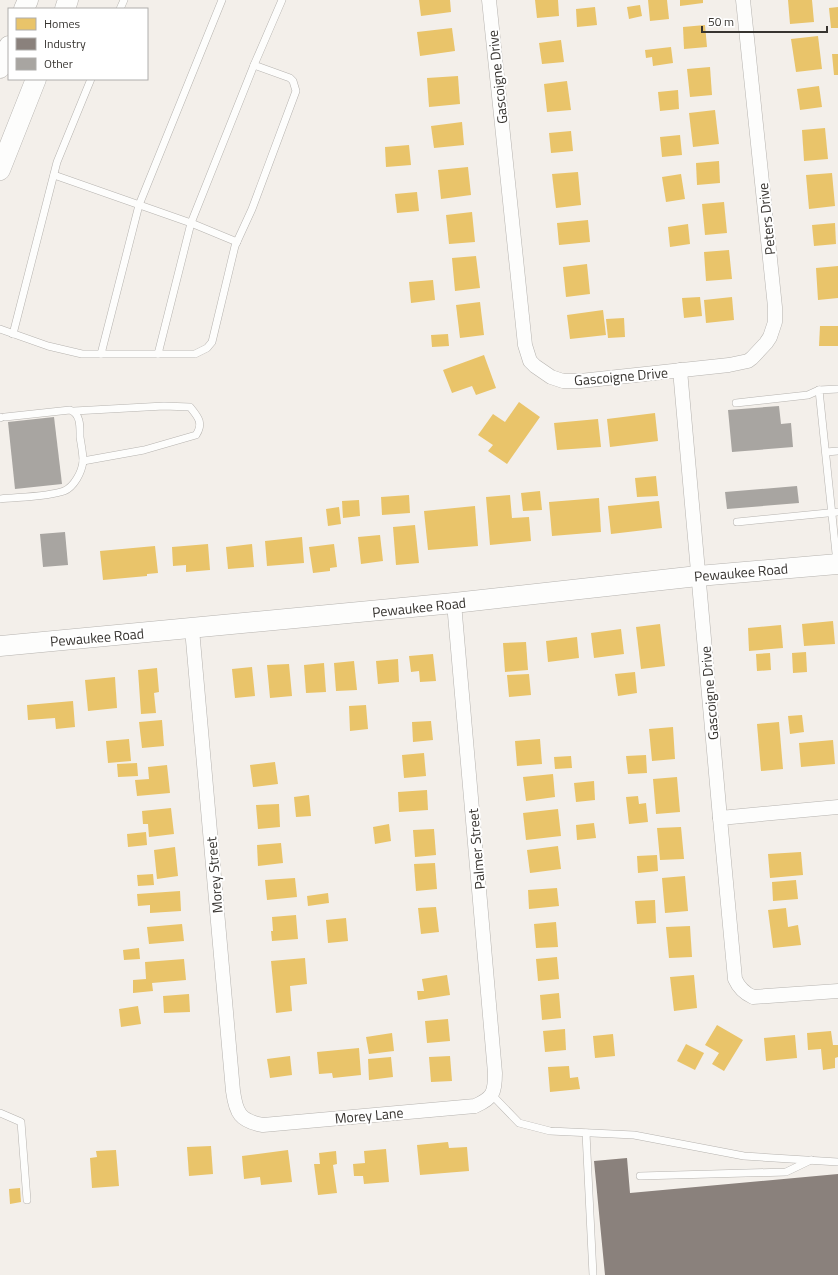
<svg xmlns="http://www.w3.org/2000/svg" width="838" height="1275" font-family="'Titillium Web',sans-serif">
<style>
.homes{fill:#e9c46a}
.industry{fill:#8a817c}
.building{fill:#a8a5a1}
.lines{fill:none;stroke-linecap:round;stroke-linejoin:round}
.lane-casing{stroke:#b6b3af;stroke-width:8}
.street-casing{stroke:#b6b3af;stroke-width:15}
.secondary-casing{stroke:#b6b3af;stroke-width:21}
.lane{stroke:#fdfdfc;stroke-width:7}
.street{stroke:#fdfdfc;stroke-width:14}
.secondary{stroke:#fdfdfc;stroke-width:20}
.labels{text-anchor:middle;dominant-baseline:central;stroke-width:4;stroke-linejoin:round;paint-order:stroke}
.street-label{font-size:14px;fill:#373430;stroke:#fff}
</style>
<rect width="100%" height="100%" fill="#f3efea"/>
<!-- homes -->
<g class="homes">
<path d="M 419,0 L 450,0 L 451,12 L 421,16 Z"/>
<path d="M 535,0 L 558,0 L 559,16 L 537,18 Z"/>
<path d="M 648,0 L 667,0 L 669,19 L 650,21 Z"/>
<path d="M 680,0 L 703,0 L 703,3 L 680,6 Z"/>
<path d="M 788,0 L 812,0 L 814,22 L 790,24 Z"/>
<path d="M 640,5 L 642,16 L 629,19 L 627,7 Z"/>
<path d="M 595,7 L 597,25 L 577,27 L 576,9 Z"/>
<path d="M 838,7 L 838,28 L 831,28 L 829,8 Z"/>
<path d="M 705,25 L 707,47 L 684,49 L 683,27 Z"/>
<path d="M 452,28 L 455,51 L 420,56 L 417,32 Z"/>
<path d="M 818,36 L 822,69 L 796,72 L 791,39 Z"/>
<path d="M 561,40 L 564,62 L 542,64 L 539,43 Z"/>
<path d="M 671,47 L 673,63 L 653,66 L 652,57 L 646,58 L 645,50 Z"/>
<path d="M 832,54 L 838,54 L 838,75 L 834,75 Z"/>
<path d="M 710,67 L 712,95 L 690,97 L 687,69 Z"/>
<path d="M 458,76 L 460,104 L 429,107 L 427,78 Z"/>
<path d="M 567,81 L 571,110 L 547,112 L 544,84 Z"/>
<path d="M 819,86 L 822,107 L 800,110 L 797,89 Z"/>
<path d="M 678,90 L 679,109 L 660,111 L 658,92 Z"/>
<path d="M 715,110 L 719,144 L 693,147 L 689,113 Z"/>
<path d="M 462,122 L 464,145 L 434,148 L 431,126 Z"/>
<path d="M 825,128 L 828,159 L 804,161 L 802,130 Z"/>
<path d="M 571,131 L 573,151 L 551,153 L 549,133 Z"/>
<path d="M 680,135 L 682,155 L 662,157 L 660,137 Z"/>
<path d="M 409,145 L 411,165 L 386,167 L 385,147 Z"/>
<path d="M 719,161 L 720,183 L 697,185 L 696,163 Z"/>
<path d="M 468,167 L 471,195 L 441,199 L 438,170 Z"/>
<path d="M 578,172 L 581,205 L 556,208 L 552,174 Z"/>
<path d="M 832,173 L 835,206 L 809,209 L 806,175 Z"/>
<path d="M 681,174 L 685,199 L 666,202 L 662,177 Z"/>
<path d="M 417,192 L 419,211 L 397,213 L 395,194 Z"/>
<path d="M 724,202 L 727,233 L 705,235 L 702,204 Z"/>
<path d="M 472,212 L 475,242 L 449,244 L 446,215 Z"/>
<path d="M 588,220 L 590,242 L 559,245 L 557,223 Z"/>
<path d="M 835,223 L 836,244 L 814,246 L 812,225 Z"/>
<path d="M 688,224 L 690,244 L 670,247 L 668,227 Z"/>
<path d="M 729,250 L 732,279 L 706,281 L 704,252 Z"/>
<path d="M 476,256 L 480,288 L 455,291 L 452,258 Z"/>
<path d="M 587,264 L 590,294 L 566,297 L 563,267 Z"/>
<path d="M 838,266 L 838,298 L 818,300 L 816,268 Z"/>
<path d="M 433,280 L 435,300 L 411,303 L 409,282 Z"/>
<path d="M 700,297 L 702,316 L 684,318 L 682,298 Z"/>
<path d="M 732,297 L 734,320 L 706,323 L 704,300 Z"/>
<path d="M 480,302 L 484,335 L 460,338 L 456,305 Z"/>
<path d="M 603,310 L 606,335 L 570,339 L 567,315 Z"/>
<path d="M 624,318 L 625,337 L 608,338 L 606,319 Z"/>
<path d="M 820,326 L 838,326 L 838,346 L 819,346 Z"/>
<path d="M 448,334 L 449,346 L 432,347 L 431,335 Z"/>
<path d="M 484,355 L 496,388 L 476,395 L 472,386 L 452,393 L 443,370 Z"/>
<path d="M 519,402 L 540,417 L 507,464 L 488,451 L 493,445 L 478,435 L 493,414 L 505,422 Z"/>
<path d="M 655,413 L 658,441 L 610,447 L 607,419 Z"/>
<path d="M 598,419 L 601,447 L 557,450 L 554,423 Z"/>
<path d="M 656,476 L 658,496 L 637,497 L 635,478 Z"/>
<path d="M 540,491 L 542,510 L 523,511 L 521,493 Z"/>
<path d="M 409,495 L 410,513 L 382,515 L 381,497 Z"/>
<path d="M 510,495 L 512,518 L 529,517 L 531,541 L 490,545 L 486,497 Z"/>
<path d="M 599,498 L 601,532 L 552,536 L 549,502 Z"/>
<path d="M 359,500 L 360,516 L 343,518 L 342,501 Z"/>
<path d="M 659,501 L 662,528 L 611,534 L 608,506 Z"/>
<path d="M 475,506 L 478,546 L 428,550 L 424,511 Z"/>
<path d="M 339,507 L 341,524 L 328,526 L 326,509 Z"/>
<path d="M 415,525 L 419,563 L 396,565 L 393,527 Z"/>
<path d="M 380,535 L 383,561 L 361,564 L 358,537 Z"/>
<path d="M 302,537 L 304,563 L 267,566 L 265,541 Z"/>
<path d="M 208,544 L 210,570 L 186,572 L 186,565 L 173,566 L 172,547 Z"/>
<path d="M 252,544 L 254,567 L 228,569 L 226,547 Z"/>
<path d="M 334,544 L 337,567 L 330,568 L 330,571 L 313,573 L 309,547 Z"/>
<path d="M 155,546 L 158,573 L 147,574 L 147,576 L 103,580 L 100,551 Z"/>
<path d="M 833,621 L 835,644 L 804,646 L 802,624 Z"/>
<path d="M 660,624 L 665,666 L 641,669 L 636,627 Z"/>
<path d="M 781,625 L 783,648 L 749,651 L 748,628 Z"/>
<path d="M 621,629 L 624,654 L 594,658 L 591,633 Z"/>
<path d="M 577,637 L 579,658 L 548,662 L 546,641 Z"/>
<path d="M 526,642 L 528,670 L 505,672 L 503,643 Z"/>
<path d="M 806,652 L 807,672 L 793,673 L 792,653 Z"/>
<path d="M 770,653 L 771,670 L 757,671 L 756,654 Z"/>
<path d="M 433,654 L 436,681 L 420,682 L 419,671 L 411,672 L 409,656 Z"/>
<path d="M 398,659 L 399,682 L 378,684 L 376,661 Z"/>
<path d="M 354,661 L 357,690 L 336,691 L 334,663 Z"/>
<path d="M 324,663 L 326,692 L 306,693 L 304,665 Z"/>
<path d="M 289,664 L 292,696 L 270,698 L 267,665 Z"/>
<path d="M 252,667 L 255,696 L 235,698 L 232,669 Z"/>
<path d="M 157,668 L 159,692 L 154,693 L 156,713 L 141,714 L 138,670 Z"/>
<path d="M 635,672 L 637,693 L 618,696 L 615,674 Z"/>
<path d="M 529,674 L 531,695 L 509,697 L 507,675 Z"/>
<path d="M 115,677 L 117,708 L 88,711 L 85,680 Z"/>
<path d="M 73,701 L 75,727 L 56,729 L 55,718 L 28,720 L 27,705 Z"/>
<path d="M 366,705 L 368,729 L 350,731 L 349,706 Z"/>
<path d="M 802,715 L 804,732 L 790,734 L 788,716 Z"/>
<path d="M 162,720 L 164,746 L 142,748 L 139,722 Z"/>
<path d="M 431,721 L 433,740 L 413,742 L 412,722 Z"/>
<path d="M 779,722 L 783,769 L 761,771 L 757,724 Z"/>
<path d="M 673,727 L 675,759 L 652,761 L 649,729 Z"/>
<path d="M 129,739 L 131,761 L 108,763 L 106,741 Z"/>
<path d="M 540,739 L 542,764 L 517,766 L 515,741 Z"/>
<path d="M 833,740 L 835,764 L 801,767 L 799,743 Z"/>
<path d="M 424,753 L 426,776 L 404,778 L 402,755 Z"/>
<path d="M 646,755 L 647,773 L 628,774 L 626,756 Z"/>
<path d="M 571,756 L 572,768 L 555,769 L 554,757 Z"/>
<path d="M 275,762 L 278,784 L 253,787 L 250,765 Z"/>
<path d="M 137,763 L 138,776 L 118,777 L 117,764 Z"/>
<path d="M 167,765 L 170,793 L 137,796 L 135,780 L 149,779 L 148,767 Z"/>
<path d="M 553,774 L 555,797 L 526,801 L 523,777 Z"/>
<path d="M 677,777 L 680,812 L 656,814 L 653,779 Z"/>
<path d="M 594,781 L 595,800 L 576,802 L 574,783 Z"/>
<path d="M 427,790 L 428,810 L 399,812 L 398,792 Z"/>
<path d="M 309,795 L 311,816 L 296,817 L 294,797 Z"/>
<path d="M 638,796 L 639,804 L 646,803 L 648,822 L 629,824 L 626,797 Z"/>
<path d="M 279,804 L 280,827 L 258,829 L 256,805 Z"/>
<path d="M 171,808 L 174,834 L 149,837 L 148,824 L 143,824 L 142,811 Z"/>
<path d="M 558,809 L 561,836 L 526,840 L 523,813 Z"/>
<path d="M 594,823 L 596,838 L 577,840 L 576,825 Z"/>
<path d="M 389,824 L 391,841 L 375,844 L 373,827 Z"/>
<path d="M 681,827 L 684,859 L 660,860 L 657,828 Z"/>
<path d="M 434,829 L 436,855 L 415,857 L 413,830 Z"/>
<path d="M 146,832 L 147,845 L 128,847 L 127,834 Z"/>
<path d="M 281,843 L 283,863 L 258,866 L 257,845 Z"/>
<path d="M 558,846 L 561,869 L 530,873 L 527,850 Z"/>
<path d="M 175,847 L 178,876 L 157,879 L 154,850 Z"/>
<path d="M 801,852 L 803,875 L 770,878 L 768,854 Z"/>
<path d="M 657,855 L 658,871 L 638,873 L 637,856 Z"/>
<path d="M 435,863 L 437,889 L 416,891 L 414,864 Z"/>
<path d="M 153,874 L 154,885 L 138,886 L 137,875 Z"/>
<path d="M 685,876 L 688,911 L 665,913 L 662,878 Z"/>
<path d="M 295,878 L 297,897 L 267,900 L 265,880 Z"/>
<path d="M 796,880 L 798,899 L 773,901 L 772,882 Z"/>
<path d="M 557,888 L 559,906 L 529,909 L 528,890 Z"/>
<path d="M 180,891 L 181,911 L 150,913 L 150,905 L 138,906 L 137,894 Z"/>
<path d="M 328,893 L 329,903 L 308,906 L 307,896 Z"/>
<path d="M 655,900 L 656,923 L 637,924 L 635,901 Z"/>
<path d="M 436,907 L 439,932 L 421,934 L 418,908 Z"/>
<path d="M 786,908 L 788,927 L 798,925 L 801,945 L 773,948 L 768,910 Z"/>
<path d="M 296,915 L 298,939 L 272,941 L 271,931 L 273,931 L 272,917 Z"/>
<path d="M 346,918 L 348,941 L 328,943 L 326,920 Z"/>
<path d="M 556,922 L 558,947 L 536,948 L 534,924 Z"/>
<path d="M 182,924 L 184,941 L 149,944 L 147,927 Z"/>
<path d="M 690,926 L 692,957 L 669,958 L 666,927 Z"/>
<path d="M 139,948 L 140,959 L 124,960 L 123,950 Z"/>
<path d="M 557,957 L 559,979 L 538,981 L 536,959 Z"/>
<path d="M 305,958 L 307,984 L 290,986 L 292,1011 L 276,1013 L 271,961 Z"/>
<path d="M 184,959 L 186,980 L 152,983 L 153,991 L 133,993 L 133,980 L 146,979 L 145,962 Z"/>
<path d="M 447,975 L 450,995 L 418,1000 L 417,991 L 424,991 L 422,979 Z"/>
<path d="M 694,975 L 697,1008 L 674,1011 L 670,977 Z"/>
<path d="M 559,993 L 561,1018 L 542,1020 L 540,995 Z"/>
<path d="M 189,994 L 190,1012 L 164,1013 L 163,996 Z"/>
<path d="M 138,1006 L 141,1024 L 121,1027 L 119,1009 Z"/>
<path d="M 448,1019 L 450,1041 L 427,1043 L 425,1021 Z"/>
<path d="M 717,1025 L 743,1040 L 724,1071 L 712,1064 L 719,1053 L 705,1045 Z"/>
<path d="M 565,1029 L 566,1050 L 545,1052 L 543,1031 Z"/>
<path d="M 831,1031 L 833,1045 L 838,1045 L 838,1057 L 835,1058 L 835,1068 L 823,1070 L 821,1049 L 808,1050 L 807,1033 Z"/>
<path d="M 392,1033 L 394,1051 L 369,1054 L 366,1037 Z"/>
<path d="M 613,1034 L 615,1056 L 595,1058 L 593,1036 Z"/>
<path d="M 795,1035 L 797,1058 L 766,1061 L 764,1038 Z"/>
<path d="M 686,1044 L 704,1053 L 695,1070 L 677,1061 Z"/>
<path d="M 359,1048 L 361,1075 L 333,1078 L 332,1073 L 319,1074 L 317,1052 Z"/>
<path d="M 290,1056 L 292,1075 L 270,1078 L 267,1059 Z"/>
<path d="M 450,1056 L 452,1081 L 431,1082 L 429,1057 Z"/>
<path d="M 391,1057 L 393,1077 L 369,1080 L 368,1059 Z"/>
<path d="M 569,1066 L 570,1078 L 578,1077 L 580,1089 L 550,1092 L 548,1067 Z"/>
<path d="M 448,1142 L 449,1148 L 467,1147 L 469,1171 L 420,1175 L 417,1145 Z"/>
<path d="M 211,1146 L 213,1174 L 189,1176 L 187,1147 Z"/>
<path d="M 386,1149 L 389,1182 L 364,1184 L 363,1176 L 354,1176 L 353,1164 L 365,1163 L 364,1151 Z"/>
<path d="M 116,1150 L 119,1186 L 92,1188 L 90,1158 L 97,1157 L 96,1151 Z"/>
<path d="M 288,1150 L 292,1182 L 261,1185 L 260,1177 L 244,1179 L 242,1156 Z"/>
<path d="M 336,1151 L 337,1164 L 333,1165 L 337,1193 L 318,1195 L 314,1164 L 320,1164 L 319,1153 Z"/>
<path d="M 20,1188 L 21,1202 L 10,1204 L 9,1189 Z"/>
</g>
<!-- industry -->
<path class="industry" d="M 627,1158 L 630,1193 L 838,1174 L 838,1275 L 605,1275 L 594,1161 Z"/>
<!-- building -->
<g class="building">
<path d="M 779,406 L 781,424 L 791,423 L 793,447 L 732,452 L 728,410 Z"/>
<path d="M 54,417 L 62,484 L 15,489 L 8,422 Z"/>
<path d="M 797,486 L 799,503 L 727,509 L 725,492 Z"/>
<path d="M 65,532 L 68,565 L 43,567 L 40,534 Z"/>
</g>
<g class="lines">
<!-- lane casing -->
<g class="lane-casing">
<g id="lane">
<path d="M 120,9 L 124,0"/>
<path d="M 54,175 L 191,223 L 237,242"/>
<path d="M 0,329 L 48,346 L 82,354 L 195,354 L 207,348 L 212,342 L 235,246 L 252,209 L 296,91 L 293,81 L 290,78 L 254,65 L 282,0"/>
<path d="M 13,334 L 57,162 L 91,79"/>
<path d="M 101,354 L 139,205 L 222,0"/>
<path d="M 158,354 L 191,223 L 254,65"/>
<path d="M 736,403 L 808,395 L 819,390"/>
<path d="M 74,411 L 164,406 L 190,407 C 198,417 204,423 196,435 L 144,450 L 83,461"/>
<path d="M 0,418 L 0,417"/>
<path d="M 826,452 L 838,451"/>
<path d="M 0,499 C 18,497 47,497 64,491 C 74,487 82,472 83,461 C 83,453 81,444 80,437 C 80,427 81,414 70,410 L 5,417"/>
<path d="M 737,522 L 838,512"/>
<path d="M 837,563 L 819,390 L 838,389"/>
<path d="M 492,1095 L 519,1123 L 550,1131 L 634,1135 L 744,1156 L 838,1162"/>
<path d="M 0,1113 L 21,1122 L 27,1200"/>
<path d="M 586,1133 L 593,1275"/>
<path d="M 640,1176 L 786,1172 L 811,1160"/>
</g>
</g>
<!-- street casing -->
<g class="street-casing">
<g id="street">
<path d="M 489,0 L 525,345 L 530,361 L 535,366 L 551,377 L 563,381 L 580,381 L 729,365 L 748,361 L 752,358 L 766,343 L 770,337 L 775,322 L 775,307 L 743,0"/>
<path d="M 680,370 L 720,818"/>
<path d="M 192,629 L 233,1091 C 236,1113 240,1121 263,1125 L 475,1106 C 493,1098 495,1093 495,1073 L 454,603"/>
<path d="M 838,807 L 720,818 L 735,979 C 739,988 744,993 753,997 L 838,991"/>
</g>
</g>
<!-- secondary casing -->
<g class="secondary-casing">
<g id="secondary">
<path d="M 24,9 L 28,0"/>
<path d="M 65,9 L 68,0"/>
<path d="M 0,68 L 9,46"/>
<path d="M 0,170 L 36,79"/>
<path d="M 0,646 L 454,603 L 698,576 L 838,564"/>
</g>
</g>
<!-- lane -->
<use href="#lane" class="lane"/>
<!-- street -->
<use href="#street" class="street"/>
<!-- secondary -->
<use href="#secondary" class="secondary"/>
</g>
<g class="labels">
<!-- street labels -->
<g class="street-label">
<text transform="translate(497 77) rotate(-96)">Gascoigne Drive</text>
<text transform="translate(766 219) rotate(-96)">Peters Drive</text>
<text transform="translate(621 376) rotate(-5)">Gascoigne Drive</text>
<text transform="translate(741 572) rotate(-5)">Pewaukee Road</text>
<text transform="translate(419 607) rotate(-6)">Pewaukee Road</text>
<text transform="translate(97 637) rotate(-5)">Pewaukee Road</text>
<text transform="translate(709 693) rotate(-95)">Gascoigne Drive</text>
<text transform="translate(476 849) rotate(-95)">Palmer Street</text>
<text transform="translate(214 875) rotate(-95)">Morey Street</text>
<text transform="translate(369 1115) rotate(-5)">Morey Lane</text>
</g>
</g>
<!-- legend -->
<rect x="8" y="8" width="140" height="72" fill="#ffffff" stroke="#afaeac"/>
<rect x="16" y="18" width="20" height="12" fill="#e9c46a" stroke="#afaeac"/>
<text x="44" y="28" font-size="12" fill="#373430">Homes</text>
<rect x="16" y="38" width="20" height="12" fill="#8a817c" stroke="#afaeac"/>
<text x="44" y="48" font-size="12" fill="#373430">Industry</text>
<rect x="16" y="58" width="20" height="12" fill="#a8a5a1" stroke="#afaeac"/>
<text x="44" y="68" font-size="12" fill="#373430">Other</text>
<!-- scale -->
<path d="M702 26v6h125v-6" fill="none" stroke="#373430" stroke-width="2"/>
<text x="708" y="26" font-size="12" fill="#373430" stroke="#ffffff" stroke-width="3" paint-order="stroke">50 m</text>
</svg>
